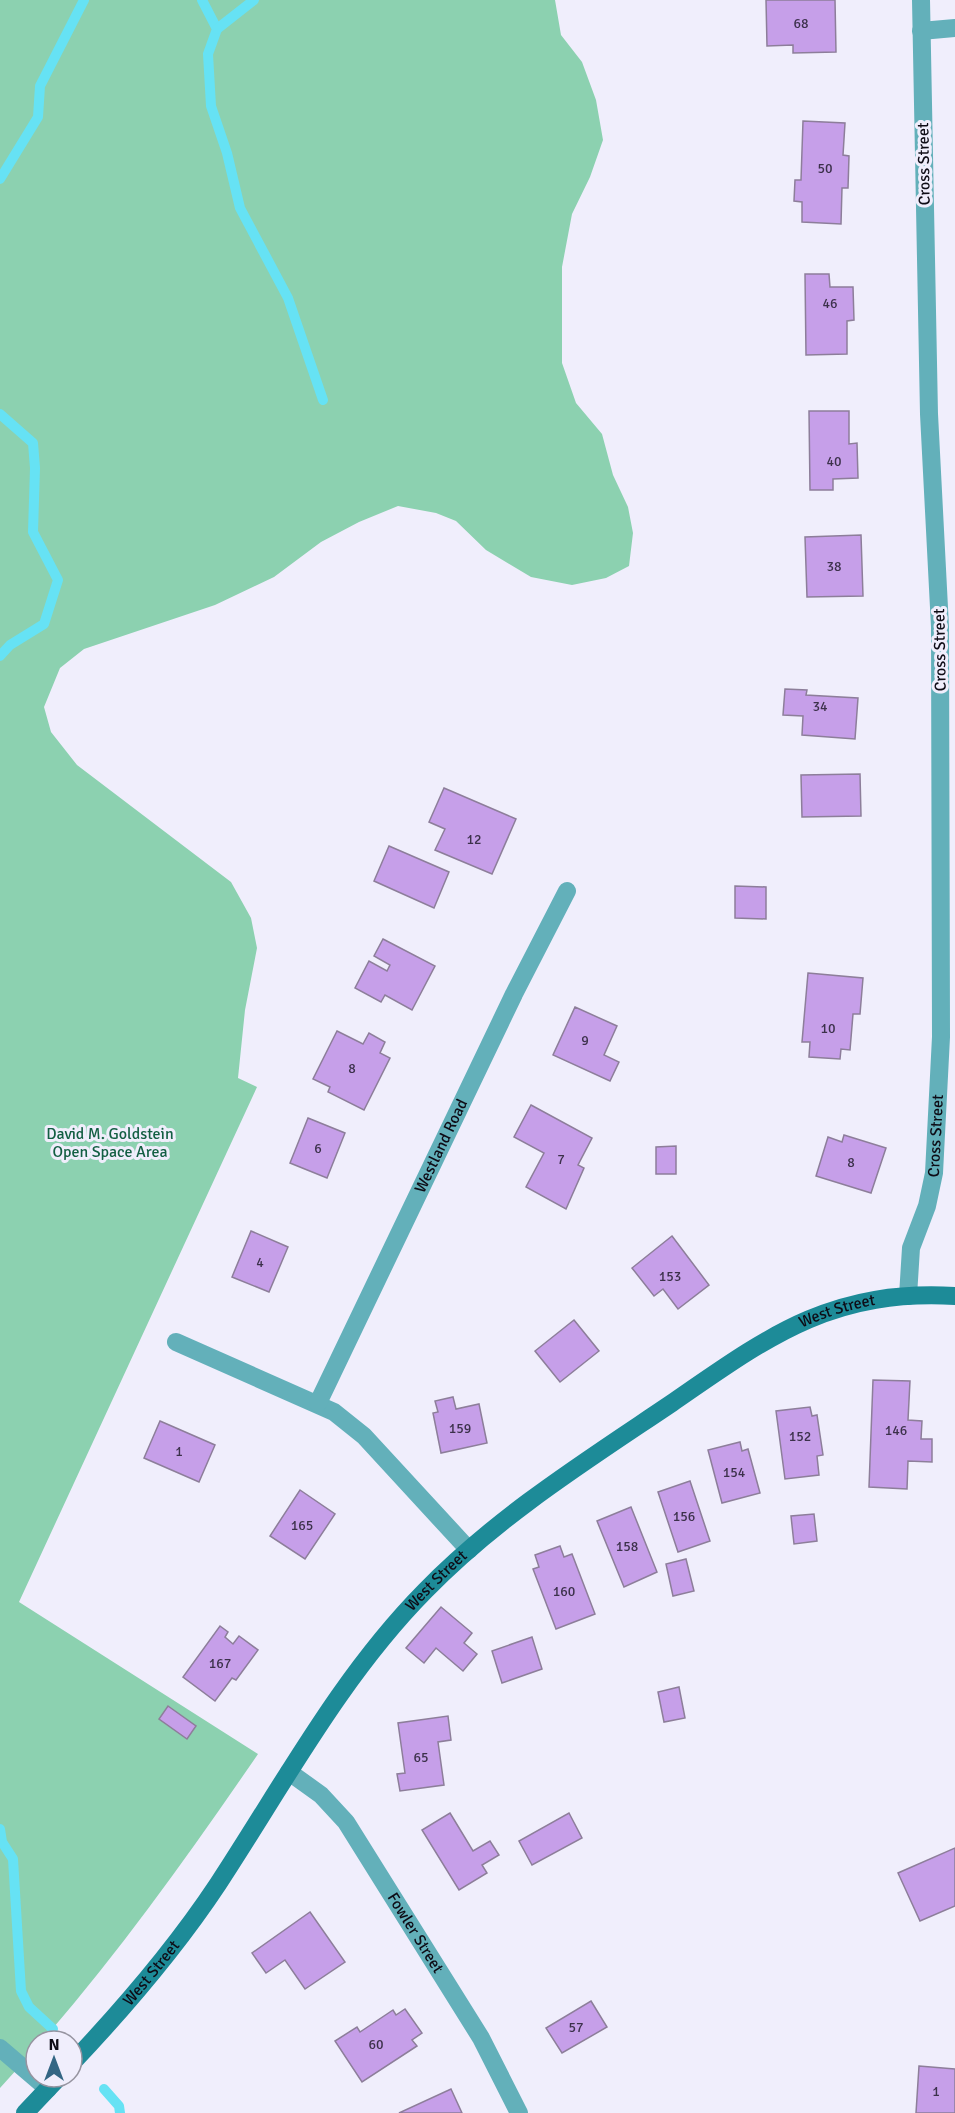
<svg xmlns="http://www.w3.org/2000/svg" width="955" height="2113" font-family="Signika,sans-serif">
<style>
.green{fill:#8cd1b0}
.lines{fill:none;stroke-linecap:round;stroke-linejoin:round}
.stream{stroke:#66e2f4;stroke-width:10}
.building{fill:#c69fe9;stroke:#8d7e9a;stroke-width:1.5}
.service{stroke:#63b0ba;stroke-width:18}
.minor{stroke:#63b0ba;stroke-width:18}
.secondary{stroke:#1d8b98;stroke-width:18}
.labels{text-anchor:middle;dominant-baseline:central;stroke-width:6;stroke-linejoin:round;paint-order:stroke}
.number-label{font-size:14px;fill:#3c314b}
.street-label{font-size:16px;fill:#0e0c16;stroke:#f0eefc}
.park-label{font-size:16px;fill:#135f43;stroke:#f0eefc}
</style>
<rect width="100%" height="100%" fill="#f0eefc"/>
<!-- green -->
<path class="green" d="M 0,0 L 555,0 L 561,35 L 582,62 L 596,100 L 603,140 L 590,177 L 572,214 L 562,267 L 562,363 L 576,403 L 602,434 L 613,475 L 628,507 L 633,533 L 629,566 L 606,578 L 572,585 L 531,577 L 486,550 L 456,521 L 436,513 L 398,506 L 359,522 L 321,542 L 274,577 L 215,605 L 84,649 L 60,668 L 44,707 L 51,732 L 77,765 L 231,882 L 251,918 L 257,948 L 245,1010 L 238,1078 L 257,1087 L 19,1602 L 258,1754 C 190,1853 121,1950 42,2041 L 36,2041 L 36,2048 L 0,2088 Z"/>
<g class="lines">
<!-- stream -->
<g class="stream">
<path d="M 202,0 L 217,29 L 208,54 L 211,106 L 227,153 L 240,208 L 288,298 L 323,400"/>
<path d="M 217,29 L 254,0"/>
<path d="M 0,179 L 38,117 L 40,86 L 84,0"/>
<path d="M 0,414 L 33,443 L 35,468 L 33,532 L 58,580 L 44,624 L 10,645 L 0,656"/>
<path d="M 0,1829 L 2,1842 L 13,1859 L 21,1991 L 29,2007 L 53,2029"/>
<path d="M 104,2089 L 119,2106 L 120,2113"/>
</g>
</g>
<!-- building -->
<g class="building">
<path d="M 766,0 L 835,0 L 836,52 L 793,53 L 793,45 L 767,46 Z"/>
<path d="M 803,121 L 845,123 L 843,155 L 849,156 L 848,188 L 842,188 L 841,224 L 802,222 L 802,202 L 794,201 L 795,180 L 801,180 Z"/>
<path d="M 805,274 L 829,274 L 830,287 L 853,287 L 854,320 L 847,321 L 847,354 L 806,355 Z"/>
<path d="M 809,411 L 849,411 L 849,444 L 857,443 L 858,478 L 833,479 L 833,490 L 810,490 Z"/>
<path d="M 861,535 L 863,596 L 807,597 L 805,537 Z"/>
<path d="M 785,689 L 807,690 L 806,695 L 858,698 L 855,739 L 802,735 L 803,716 L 783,715 Z"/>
<path d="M 860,774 L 861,816 L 802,817 L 801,775 Z"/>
<path d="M 444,788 L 516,819 L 492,874 L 435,850 L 445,829 L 429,822 Z"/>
<path d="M 389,846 L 449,872 L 434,908 L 374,881 Z"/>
<path d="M 735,886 L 766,887 L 766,919 L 735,918 Z"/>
<path d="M 383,939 L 435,966 L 412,1010 L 385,995 L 381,1002 L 355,988 L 369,961 L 387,971 L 390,965 L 374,956 Z"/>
<path d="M 808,973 L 863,978 L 860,1014 L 853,1014 L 850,1050 L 841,1049 L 840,1059 L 809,1057 L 810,1042 L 802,1042 Z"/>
<path d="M 575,1007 L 617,1026 L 604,1055 L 619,1062 L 610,1081 L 553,1055 Z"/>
<path d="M 337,1031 L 363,1044 L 369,1033 L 385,1042 L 380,1053 L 390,1058 L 364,1110 L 328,1092 L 330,1087 L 313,1079 Z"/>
<path d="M 531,1105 L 592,1138 L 578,1165 L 584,1168 L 566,1209 L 526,1187 L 544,1153 L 514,1137 Z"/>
<path d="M 308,1118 L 345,1133 L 327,1178 L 290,1163 Z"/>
<path d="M 844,1135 L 886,1148 L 871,1193 L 816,1176 L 828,1137 L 842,1142 Z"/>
<path d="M 676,1146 L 676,1174 L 656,1174 L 656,1147 Z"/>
<path d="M 251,1231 L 288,1247 L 269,1292 L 232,1277 Z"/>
<path d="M 672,1236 L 709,1285 L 678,1309 L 663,1289 L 654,1296 L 632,1268 Z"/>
<path d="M 574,1320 L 599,1351 L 560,1382 L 535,1351 Z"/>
<path d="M 873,1380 L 910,1381 L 908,1420 L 922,1421 L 921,1439 L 932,1439 L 932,1462 L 908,1461 L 907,1489 L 869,1487 Z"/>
<path d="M 453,1397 L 456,1409 L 479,1404 L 487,1443 L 441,1453 L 433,1413 L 438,1412 L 435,1401 Z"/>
<path d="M 810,1407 L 812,1416 L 817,1415 L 823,1455 L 817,1456 L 819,1475 L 785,1479 L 776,1411 Z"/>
<path d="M 160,1421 L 215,1445 L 199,1482 L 144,1458 Z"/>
<path d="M 740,1442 L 742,1451 L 748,1449 L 760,1493 L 722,1503 L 708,1450 Z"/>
<path d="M 690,1481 L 710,1541 L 678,1552 L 658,1492 Z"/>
<path d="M 300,1490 L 335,1514 L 305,1559 L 270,1536 Z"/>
<path d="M 631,1507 L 657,1572 L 624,1587 L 597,1521 Z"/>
<path d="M 814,1514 L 817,1541 L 794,1544 L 791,1516 Z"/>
<path d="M 560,1546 L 564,1557 L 572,1554 L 595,1614 L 556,1629 L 533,1569 L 539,1567 L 535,1555 Z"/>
<path d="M 686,1559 L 694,1591 L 673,1596 L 666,1564 Z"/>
<path d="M 441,1607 L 472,1633 L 464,1643 L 477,1654 L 463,1671 L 436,1648 L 424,1663 L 406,1648 Z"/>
<path d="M 220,1626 L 228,1632 L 225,1637 L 233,1644 L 239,1636 L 258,1650 L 236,1680 L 232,1678 L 215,1701 L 183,1677 Z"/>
<path d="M 532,1637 L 542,1669 L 502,1683 L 492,1651 Z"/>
<path d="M 679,1687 L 685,1718 L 664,1722 L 658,1692 Z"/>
<path d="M 168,1706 L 196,1726 L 187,1739 L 159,1719 Z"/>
<path d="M 448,1716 L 451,1740 L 438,1742 L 444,1785 L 400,1791 L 397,1774 L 405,1773 L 398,1723 Z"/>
<path d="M 450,1813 L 473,1851 L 490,1841 L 499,1855 L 482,1865 L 487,1873 L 459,1890 L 422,1830 Z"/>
<path d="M 569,1813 L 582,1838 L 532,1865 L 519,1841 Z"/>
<path d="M 955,1848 L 955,1906 L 920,1921 L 898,1873 Z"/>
<path d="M 310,1912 L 345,1962 L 305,1989 L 285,1960 L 266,1973 L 252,1953 Z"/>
<path d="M 591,2001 L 607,2027 L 562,2053 L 546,2028 Z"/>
<path d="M 405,2009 L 422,2033 L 412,2040 L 417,2046 L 362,2082 L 335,2041 L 357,2027 L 360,2032 L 393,2010 L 396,2015 Z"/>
<path d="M 919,2066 L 955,2069 L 955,2113 L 916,2113 Z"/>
<path d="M 451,2089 L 462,2113 L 399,2113 Z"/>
</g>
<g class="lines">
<!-- service -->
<path class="service" d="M 0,2048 L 48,2089"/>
<!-- minor -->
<g class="minor">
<path d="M 921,31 L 955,28"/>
<path id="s1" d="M 908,1296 L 911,1248 L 927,1206 L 934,1173 L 941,1037 L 940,627 L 929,414 L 921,0"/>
<path d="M 176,1342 L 334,1412 L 364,1436 L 469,1550"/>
<path id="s2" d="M 318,1403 L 514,994 L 567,891"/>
<path id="s3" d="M 289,1772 L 321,1795 L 346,1822 L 481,2038 L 519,2113"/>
</g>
<!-- secondary -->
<g class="secondary">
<path id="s4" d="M 72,2063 C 125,2007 175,1949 218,1884 C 283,1785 341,1676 425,1591 C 498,1516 586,1461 672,1403 C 769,1336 831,1289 955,1296"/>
<path d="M 25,2113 L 59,2077"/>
</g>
</g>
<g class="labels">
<!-- number labels -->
<g class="number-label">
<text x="801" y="23">68</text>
<text x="825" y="168">50</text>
<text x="830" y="303">46</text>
<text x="834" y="461">40</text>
<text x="834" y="566">38</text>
<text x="820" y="706">34</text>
<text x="474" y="839">12</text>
<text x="828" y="1028">10</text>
<text x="585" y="1040">9</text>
<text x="352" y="1068">8</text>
<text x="318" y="1148">6</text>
<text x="561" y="1159">7</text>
<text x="851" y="1162">8</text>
<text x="260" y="1262">4</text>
<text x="670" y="1276">153</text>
<text x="460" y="1428">159</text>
<text x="896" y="1430">146</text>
<text x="800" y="1436">152</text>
<text x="179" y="1451">1</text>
<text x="734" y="1472">154</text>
<text x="684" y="1516">156</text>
<text x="302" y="1525">165</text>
<text x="627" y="1546">158</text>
<text x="564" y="1591">160</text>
<text x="220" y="1663">167</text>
<text x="421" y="1757">65</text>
<text x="576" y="2027">57</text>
<text x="376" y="2044">60</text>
<text x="936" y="2091">1</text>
</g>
<!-- street labels -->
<g class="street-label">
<text transform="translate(924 164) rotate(-91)">Cross Street</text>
<text transform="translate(940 650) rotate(-91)">Cross Street</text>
<text stroke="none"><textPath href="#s1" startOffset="164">Cross Street</textPath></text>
<text stroke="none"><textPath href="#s2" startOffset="285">Westland Road</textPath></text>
<text stroke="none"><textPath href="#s4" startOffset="1092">West Street</textPath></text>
<text stroke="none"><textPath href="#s4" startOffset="606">West Street</textPath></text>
<text stroke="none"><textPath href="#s3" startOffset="207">Fowler Street</textPath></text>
<text stroke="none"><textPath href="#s4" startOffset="120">West Street</textPath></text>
</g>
<!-- park labels -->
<g class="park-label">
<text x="110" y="1134">David M. Goldstein<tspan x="110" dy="18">Open Space Area</tspan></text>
</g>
</g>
<!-- north arrow -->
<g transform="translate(54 2059)"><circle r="28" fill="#f0eefc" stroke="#9694a0" stroke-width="1.5"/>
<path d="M0-4.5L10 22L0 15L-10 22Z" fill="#346684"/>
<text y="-9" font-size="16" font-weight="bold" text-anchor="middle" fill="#0e0c16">N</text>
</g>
</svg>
